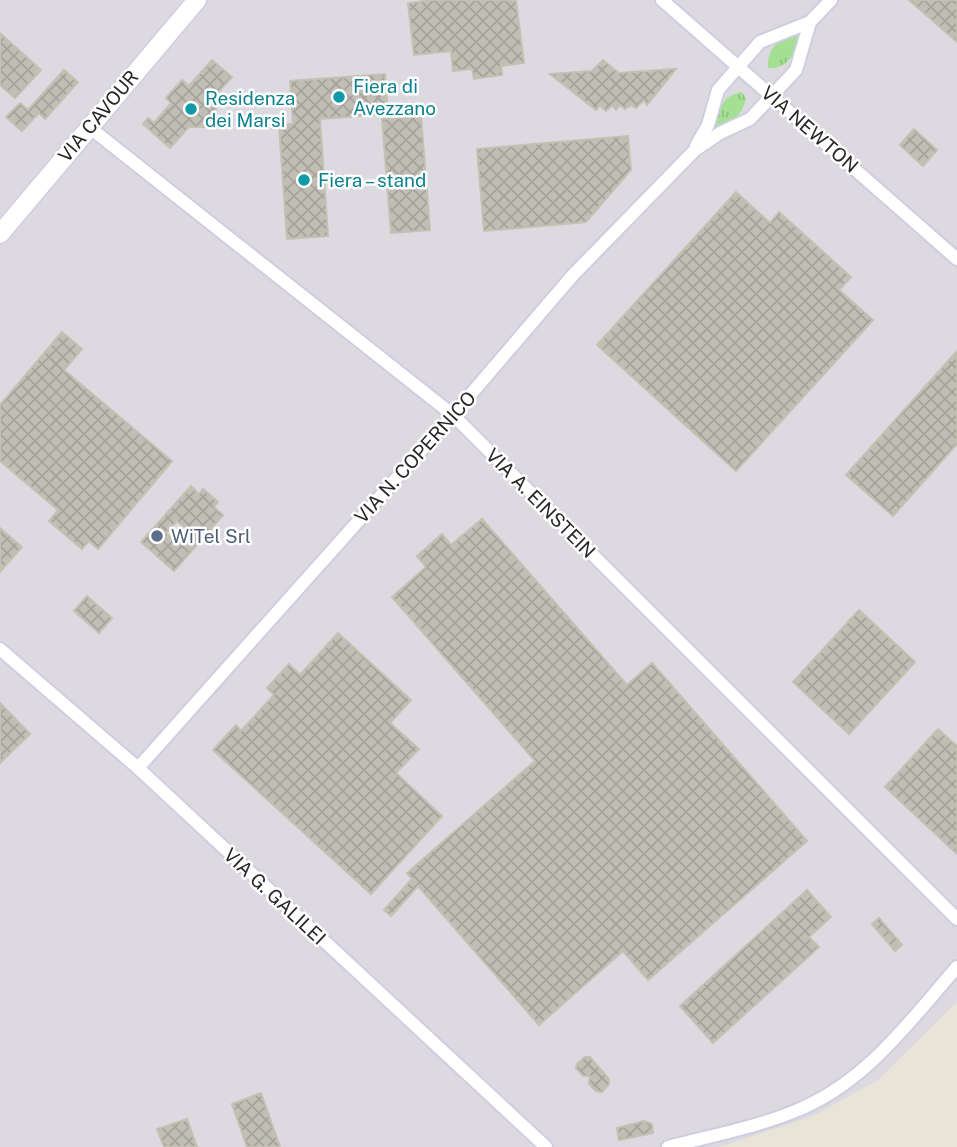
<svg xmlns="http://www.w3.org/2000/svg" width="957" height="1147" font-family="'Public Sans',sans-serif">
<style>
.industrial{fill:#dcd9e1}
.grass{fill:url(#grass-tufts)}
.building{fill:url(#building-cross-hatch);stroke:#c4c0b2;stroke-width:2;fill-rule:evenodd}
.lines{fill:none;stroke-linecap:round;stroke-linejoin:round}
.minor-casing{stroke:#cdcee0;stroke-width:16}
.secondary-casing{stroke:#cdcee0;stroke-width:21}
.minor{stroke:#fff;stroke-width:12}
.secondary{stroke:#fff;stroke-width:18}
.culture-dot{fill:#0f9aa8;stroke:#fff;stroke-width:2.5}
.service-dot{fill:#5c6f8a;stroke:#fff;stroke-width:2.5}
.labels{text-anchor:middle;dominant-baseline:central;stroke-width:5;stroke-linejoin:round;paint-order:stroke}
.culture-label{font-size:19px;fill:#0d838f;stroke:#fff;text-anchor:start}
.street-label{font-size:19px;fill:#272727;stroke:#fff}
.service-label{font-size:19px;fill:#4e5e75;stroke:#fff;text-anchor:start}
</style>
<defs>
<pattern id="grass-tufts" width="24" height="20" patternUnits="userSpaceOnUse" patternTransform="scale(1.75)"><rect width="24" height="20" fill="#a4e094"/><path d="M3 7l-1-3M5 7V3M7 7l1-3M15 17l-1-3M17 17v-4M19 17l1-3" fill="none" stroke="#8dc080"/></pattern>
<pattern id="building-cross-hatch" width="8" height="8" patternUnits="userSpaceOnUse" patternTransform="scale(1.75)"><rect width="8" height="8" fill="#c1beb5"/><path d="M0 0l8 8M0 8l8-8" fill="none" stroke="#a6a39c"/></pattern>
</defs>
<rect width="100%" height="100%" fill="#e9e4d8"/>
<!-- industrial -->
<path class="industrial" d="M 0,0 L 957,0 L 957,1002 L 878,1080 L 813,1116 L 719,1147 L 0,1147 Z"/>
<!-- grass -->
<g class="grass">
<path d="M 796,33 L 801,37 C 796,53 787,70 768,68 C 766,48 780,39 796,33 Z"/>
<path d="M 742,92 L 746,99 L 742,110 L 735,120 L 717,128 L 714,127 C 719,109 722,95 742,92 Z"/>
</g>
<!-- building -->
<g class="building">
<path d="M 432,0 L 516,0 L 524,63 L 501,66 L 502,75 L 474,79 L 472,69 L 453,71 L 451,51 L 414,55 L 408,3 Z"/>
<path d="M 909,0 L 957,0 L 957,42 Z"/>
<path d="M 0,33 L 41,70 L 15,98 L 0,85 Z"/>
<path d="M 212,60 L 232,77 L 214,97 L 217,116 L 206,127 L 189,127 L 170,148 L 143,124 L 148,118 L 154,123 L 171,103 L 166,98 L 182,80 L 189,86 Z"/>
<path d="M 603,60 L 619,73 L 676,69 L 647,105 L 644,100 L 636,108 L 631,105 L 625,109 L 620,105 L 616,110 L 612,105 L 606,111 L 600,105 L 596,110 L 550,74 L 592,71 Z"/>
<path d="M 64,70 L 78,82 L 45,119 L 39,113 L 22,131 L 6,117 L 20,103 L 28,110 Z"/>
<path d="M 385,74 L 388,114 L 320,119 L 328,236 L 287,239 L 279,125 L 293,124 L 290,81 Z"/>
<path d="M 421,116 L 430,230 L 391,233 L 382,119 Z"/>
<path d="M 914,129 L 937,150 L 923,166 L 900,145 Z"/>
<path d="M 628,136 L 631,170 L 586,222 L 484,231 L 477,149 Z"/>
<path d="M 736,192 L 770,223 L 779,212 L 851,277 L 839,290 L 873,320 L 736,471 L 597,345 Z"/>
<path d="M 62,332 L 82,349 L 64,370 L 172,461 L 98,549 L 89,541 L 82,549 L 49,521 L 58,510 L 0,461 L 0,405 Z"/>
<path d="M 957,351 L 957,444 L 893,516 L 846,475 Z"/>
<path d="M 191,486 L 199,494 L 203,489 L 218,502 L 214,507 L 223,515 L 174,571 L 141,542 ZM 177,521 L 190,533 L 179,545 L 166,533 Z"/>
<path d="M 482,519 L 627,685 L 652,663 L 807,841 L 648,980 L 623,951 L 539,1025 L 418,886 L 391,916 L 384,910 L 412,879 L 407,873 L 535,761 L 392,597 L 426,567 L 417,556 L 442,534 L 451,545 Z"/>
<path d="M 0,528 L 22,547 L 0,572 Z"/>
<path d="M 87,596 L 112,618 L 99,633 L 74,611 Z"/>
<path d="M 859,610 L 915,662 L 849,734 L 793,682 Z"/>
<path d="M 338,633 L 411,700 L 390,723 L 419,749 L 396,773 L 442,816 L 371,894 L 213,750 L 236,725 L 241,731 L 274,695 L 267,688 L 289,664 L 300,675 Z"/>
<path d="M 0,703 L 30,734 L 0,763 Z"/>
<path d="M 938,729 L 957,746 L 957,854 L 885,787 Z"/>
<path d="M 807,890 L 831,917 L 809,937 L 819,947 L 713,1043 L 680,1006 Z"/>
<path d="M 879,918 L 902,945 L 895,951 L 872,924 Z"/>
<path d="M 585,1057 L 590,1057 L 609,1079 L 609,1084 L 602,1092 L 596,1091 L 589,1084 L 590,1076 L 583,1076 L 576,1068 L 577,1064 Z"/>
<path d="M 261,1093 L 280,1147 L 247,1147 L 232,1104 Z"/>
<path d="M 187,1119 L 197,1147 L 164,1147 L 157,1129 Z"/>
<path d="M 644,1121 L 652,1124 L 653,1133 L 619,1140 L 617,1128 Z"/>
</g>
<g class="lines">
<!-- minor casing -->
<g class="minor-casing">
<g id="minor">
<path d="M 662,0 L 957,259"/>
<path d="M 89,127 L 453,415 L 957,919"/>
<path d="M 696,146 L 708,125 L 718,90 L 760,42 L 810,22 L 831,0"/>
<path d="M 0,649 L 138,768 L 546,1147"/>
<path d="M 138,768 L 453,415 L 573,275 L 695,150 L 720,133 L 750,119 L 796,70 L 810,22"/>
<path d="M 668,1147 C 709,1136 753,1128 793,1112 C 865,1084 908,1023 957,967"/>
</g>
</g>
<!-- secondary casing -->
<g class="secondary-casing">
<path id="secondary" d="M 0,234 L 197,0"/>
</g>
<!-- minor -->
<use href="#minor" class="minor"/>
<!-- secondary -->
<use href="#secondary" class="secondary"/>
</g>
<!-- markers -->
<g class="culture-dot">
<circle cx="339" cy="97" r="7"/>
<circle cx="191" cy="109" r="7"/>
<circle cx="304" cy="180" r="7"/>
</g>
<circle class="service-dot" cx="157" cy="536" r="7"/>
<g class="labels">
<!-- culture labels -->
<g class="culture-label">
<text x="353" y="86">Fiera di<tspan x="353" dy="22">Avezzano</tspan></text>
<text x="205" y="98">Residenza<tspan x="205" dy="22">dei Marsi</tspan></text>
<text x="318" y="180">Fiera – stand</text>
</g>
<!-- street labels -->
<g class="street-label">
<text transform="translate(98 116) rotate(-50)">VIA CAVOUR</text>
<text transform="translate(810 129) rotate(41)">VIA NEWTON</text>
<text transform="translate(415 457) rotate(-48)">VIA N. COPERNICO</text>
<text transform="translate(541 503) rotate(45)">VIA A. EINSTEIN</text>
<text transform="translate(275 896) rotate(43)">VIA G. GALILEI</text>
</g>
<!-- service labels -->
<g class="service-label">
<text x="171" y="536">WiTel Srl</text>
</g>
</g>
</svg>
